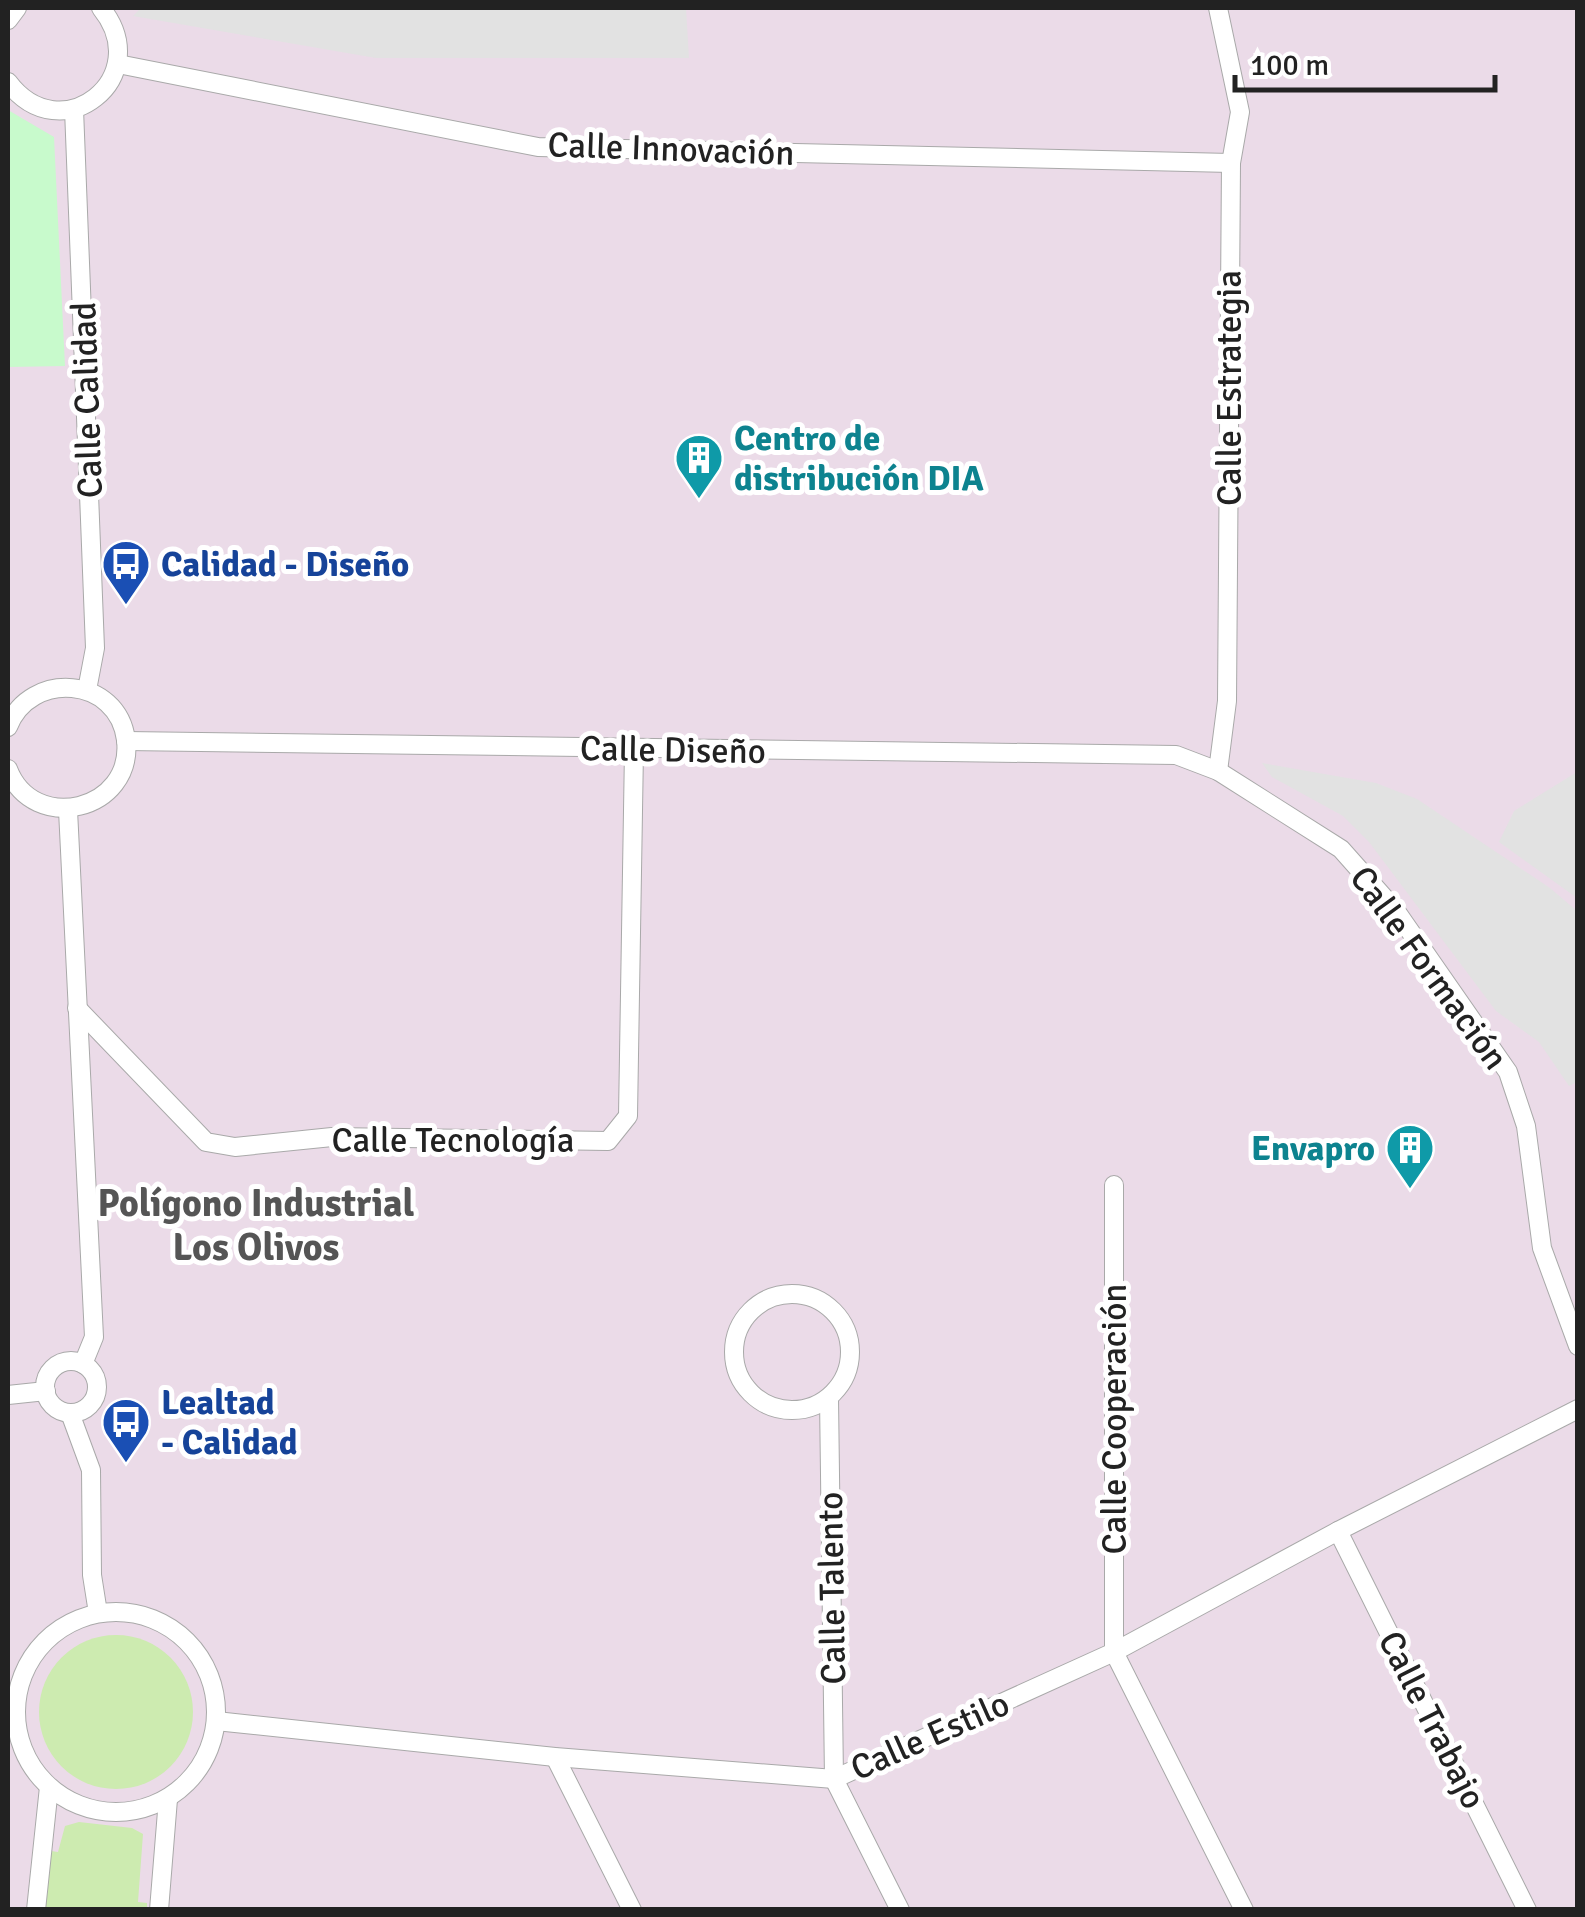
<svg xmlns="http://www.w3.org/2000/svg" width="1585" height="1917" font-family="Signika,sans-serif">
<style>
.industrial{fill:#ebdbe8}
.grass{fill:#cdebb0}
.park{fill:#c8facc}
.parking{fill:#e2e2e2}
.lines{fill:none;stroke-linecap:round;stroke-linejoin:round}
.street-casing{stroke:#a9a9a9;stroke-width:20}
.street{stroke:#fff;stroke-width:18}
.labels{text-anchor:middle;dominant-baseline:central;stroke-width:10;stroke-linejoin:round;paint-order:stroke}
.street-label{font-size:35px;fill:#222;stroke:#fff}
.culture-label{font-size:35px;font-weight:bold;fill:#0d838f;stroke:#fff;text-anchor:start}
.transit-label{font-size:35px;font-weight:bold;fill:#164399;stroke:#fff;text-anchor:start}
.neighbourhood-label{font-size:38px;font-weight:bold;fill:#555;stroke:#fff}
</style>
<rect width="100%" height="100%" fill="#f2efe9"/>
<!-- industrial -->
<rect class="industrial" x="8" y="8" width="1569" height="1901"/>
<!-- grass -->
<g class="grass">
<circle cx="116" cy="1712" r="77"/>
<path d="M 79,1822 L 132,1828 L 143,1834 L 138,1902 L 147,1903 L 147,1909 L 45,1909 L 51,1851 L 58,1852 L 65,1826 Z"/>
</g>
<!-- park -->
<path class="park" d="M 8,110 L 54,137 L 65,366 L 8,367 Z"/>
<!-- parking -->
<g class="parking">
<path d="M 141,8 L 686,8 L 689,58 L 376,58 L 133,16 Z"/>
<path d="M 1262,763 L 1376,783 L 1417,799 L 1550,888 L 1577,911 L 1577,1082 L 1569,1086 L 1539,1042 L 1496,1011 L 1369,842 L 1343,816 L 1272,777 Z"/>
<path d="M 1577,772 L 1577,898 L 1499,842 L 1514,811 Z"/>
</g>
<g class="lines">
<!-- street casing -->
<g class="street-casing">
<g id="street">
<path d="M 1218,8 L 1240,112 L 1231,163 L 1227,701 L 1218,771"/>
<path d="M 8,20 L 17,8"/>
<path d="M 118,64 L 538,147 L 1231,163"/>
<path d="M 8,82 C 61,153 157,77 101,8"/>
<path d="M 74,109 L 95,648 L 87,690"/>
<path d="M 8,727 C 30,670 118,676 126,740 C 134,811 33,835 8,769"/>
<path d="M 126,741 L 1176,755 L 1218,771 L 1341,849 L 1396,911 L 1508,1072 L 1526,1126 L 1542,1248 L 1578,1346"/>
<path d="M 68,810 L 94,1337 L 83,1364"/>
<path d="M 77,1008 L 206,1142 L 235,1147 L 332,1137 L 608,1141 L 628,1116 L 634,750"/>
<path d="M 1114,1185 L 1114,1652 L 1244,1910"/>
<circle cx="792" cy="1352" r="58"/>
<circle cx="71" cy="1387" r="26"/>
<path d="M 8,1395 L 46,1391"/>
<path d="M 829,1398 L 834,1779 L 900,1910"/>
<path d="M 70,1413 L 91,1470 L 92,1575 L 98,1613"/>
<path d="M 1338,1531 L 1527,1910"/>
<circle cx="116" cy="1712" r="100"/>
<path d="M 216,1721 L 555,1757 L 834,1779 L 1114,1652 L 1338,1531 L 1578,1409"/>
<path d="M 555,1757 L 632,1910"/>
<path d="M 36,1910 L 49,1787"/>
<path d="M 159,1910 L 168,1799"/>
</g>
</g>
<!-- street -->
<use href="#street" class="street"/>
</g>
<!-- icons -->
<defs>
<g id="building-pin" transform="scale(2.5)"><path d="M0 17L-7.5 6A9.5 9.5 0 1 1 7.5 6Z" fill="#0f9aa8" stroke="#fff"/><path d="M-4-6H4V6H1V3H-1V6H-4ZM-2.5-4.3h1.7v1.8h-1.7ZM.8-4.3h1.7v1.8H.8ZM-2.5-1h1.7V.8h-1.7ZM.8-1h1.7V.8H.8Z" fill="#fff"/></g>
<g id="bus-pin" transform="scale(2.5)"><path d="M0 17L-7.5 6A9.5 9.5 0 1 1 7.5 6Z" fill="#1a4fb4" stroke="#fff"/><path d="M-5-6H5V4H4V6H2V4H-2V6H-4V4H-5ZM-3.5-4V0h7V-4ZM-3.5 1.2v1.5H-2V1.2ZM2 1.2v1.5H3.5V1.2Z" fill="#fff"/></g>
</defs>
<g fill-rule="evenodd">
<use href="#building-pin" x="699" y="458"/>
<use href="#bus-pin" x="126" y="564"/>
<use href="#building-pin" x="1410" y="1148"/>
<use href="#bus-pin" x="126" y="1422"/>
</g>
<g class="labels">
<!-- street labels -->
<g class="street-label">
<text transform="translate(671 149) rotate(2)">Calle Innovación</text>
<text transform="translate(1229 388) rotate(-90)">Calle Estrategia</text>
<text transform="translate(87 400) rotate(-92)">Calle Calidad</text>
<text transform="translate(673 750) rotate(1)">Calle Diseño</text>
<text transform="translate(1429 968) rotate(54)">Calle Formación</text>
<text x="453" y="1140">Calle Tecnología</text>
<text transform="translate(1114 1419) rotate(-90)">Calle Cooperación</text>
<text transform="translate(832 1588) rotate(-91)">Calle Talento</text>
<text transform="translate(1432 1720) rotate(63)">Calle Trabajo</text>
<text transform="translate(930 1736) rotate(-24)">Calle Estilo</text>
</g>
<!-- culture labels -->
<g class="culture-label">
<text x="734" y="438">Centro de<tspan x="734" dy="40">distribución DIA</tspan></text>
<text x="1375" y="1148" text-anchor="end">Envapro</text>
</g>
<!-- transit labels -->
<g class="transit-label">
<text x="161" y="564">Calidad - Diseño</text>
<text x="161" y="1402">Lealtad<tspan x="161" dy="40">- Calidad</tspan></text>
</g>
<!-- neighbourhood labels -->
<g class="neighbourhood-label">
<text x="256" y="1203">Polígono Industrial<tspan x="256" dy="44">Los Olivos</tspan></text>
</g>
</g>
<!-- border -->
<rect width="1585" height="1917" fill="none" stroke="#222222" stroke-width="20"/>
<!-- scale -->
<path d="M1235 75v15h260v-15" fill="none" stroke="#222222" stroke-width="5"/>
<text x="1250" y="75" font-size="30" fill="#222222" stroke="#ffffff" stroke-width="8" paint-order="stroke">100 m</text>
</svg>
